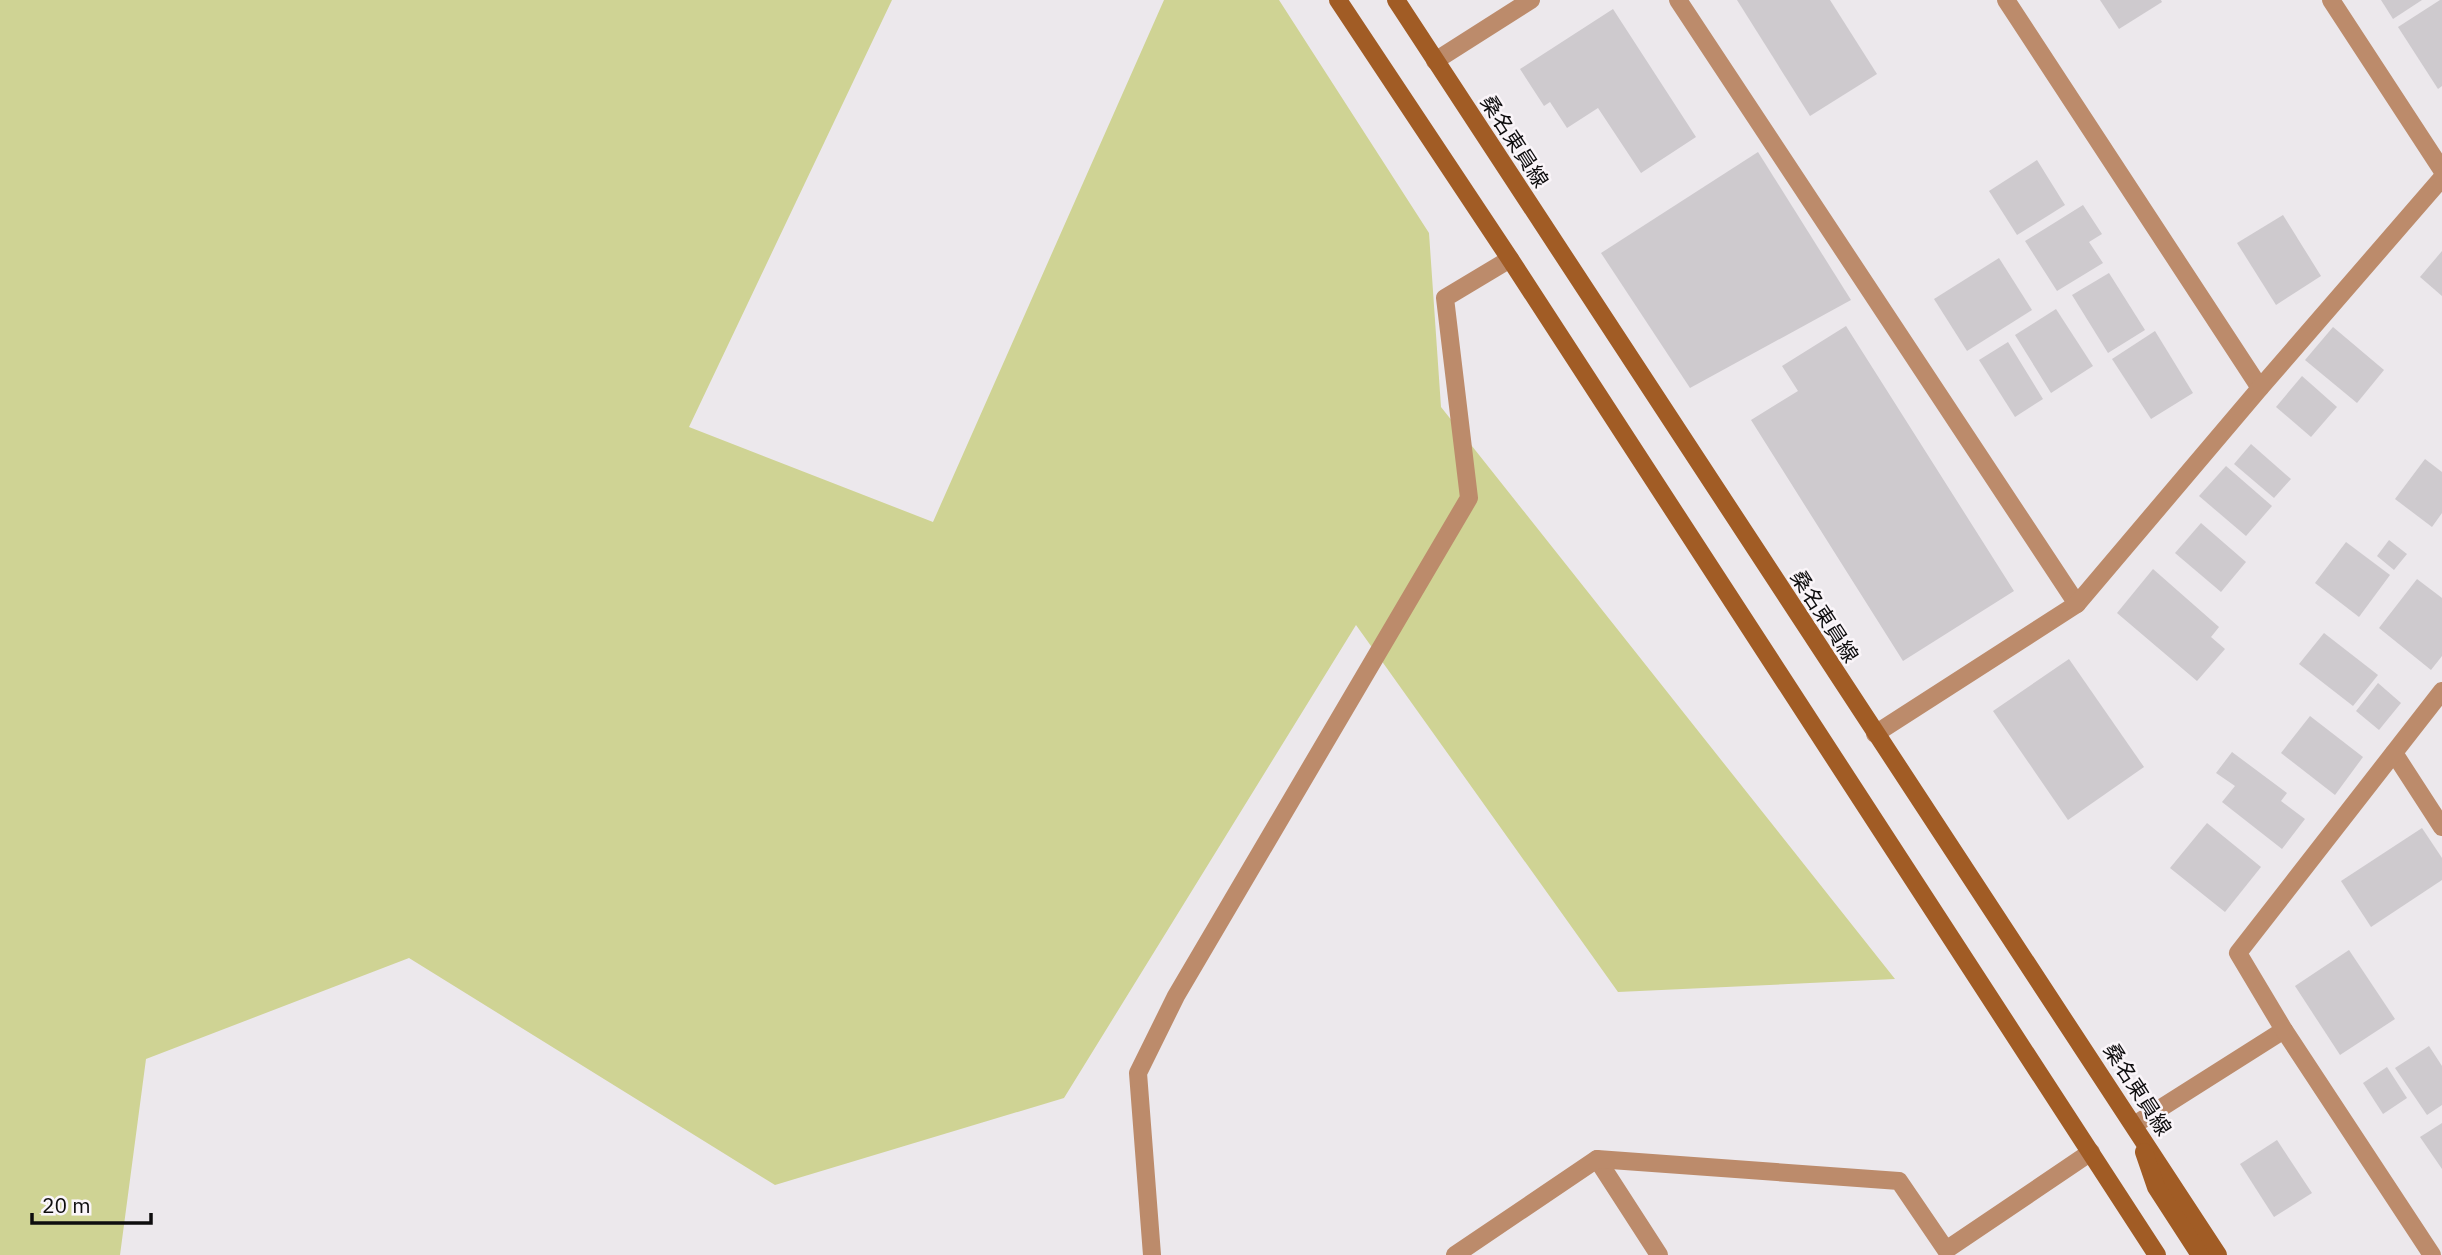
<svg xmlns="http://www.w3.org/2000/svg" width="2442" height="1255" font-family="'IBM Plex Sans','Noto Sans JP',sans-serif">
<style>
.green{fill:#cfd394}
.building{fill:#cecace}
.lines{fill:none;stroke-linecap:round;stroke-linejoin:round}
.street{stroke:#bc8b6b;stroke-width:18}
.secondary{stroke:#a15c25;stroke-width:18}
.labels{text-anchor:middle;dominant-baseline:central;stroke-width:5;stroke-linejoin:round;paint-order:stroke}
.street-label{font-size:21px;fill:#0e0d0e;stroke:#faf5f9}
</style>
<rect width="100%" height="100%" fill="#ece8ec"/>
<!-- green -->
<path class="green" d="M 0,0 L 892,0 L 689,427 L 933,522 L 1164,0 L 1279,0 L 1429,233 L 1441,407 L 1895,979 L 1618,992 L 1356,625 L 1064,1098 L 775,1185 L 409,958 L 146,1059 L 120,1255 L 0,1255 Z"/>
<!-- building -->
<g class="building">
<path d="M 1737,0 L 1830,0 L 1877,74 L 1810,116 Z"/>
<path d="M 2100,0 L 2161,0 L 2162,2 L 2119,29 Z"/>
<path d="M 2381,0 L 2422,0 L 2393,19 Z"/>
<path d="M 2440,0 L 2442,0 L 2442,86 L 2438,89 L 2398,27 Z"/>
<path d="M 1613,9 L 1696,137 L 1641,173 L 1598,108 L 1567,128 L 1550,102 L 1544,106 L 1520,69 Z"/>
<path d="M 1758,152 L 1851,300 L 1690,388 L 1601,253 Z"/>
<path d="M 2037,160 L 2065,205 L 2017,235 L 1989,191 Z"/>
<path d="M 2083,205 L 2102,234 L 2089,242 L 2103,263 L 2057,291 L 2025,241 Z"/>
<path d="M 2283,215 L 2321,276 L 2276,305 L 2237,243 Z"/>
<path d="M 2442,251 L 2442,296 L 2420,277 Z"/>
<path d="M 1999,258 L 2032,310 L 1967,351 L 1934,299 Z"/>
<path d="M 2109,273 L 2145,330 L 2108,353 L 2072,295 Z"/>
<path d="M 2056,309 L 2093,366 L 2051,393 L 2015,335 Z"/>
<path d="M 1846,326 L 2014,591 L 1903,661 L 1751,420 L 1798,391 L 1782,366 Z"/>
<path d="M 2333,327 L 2384,370 L 2357,403 L 2305,360 Z"/>
<path d="M 2155,331 L 2193,393 L 2151,419 L 2112,359 Z"/>
<path d="M 2008,342 L 2043,399 L 2015,417 L 1979,360 Z"/>
<path d="M 2302,376 L 2337,407 L 2311,437 L 2276,407 Z"/>
<path d="M 2251,444 L 2291,479 L 2274,498 L 2234,464 Z"/>
<path d="M 2425,459 L 2442,472 L 2442,513 L 2432,527 L 2395,499 Z"/>
<path d="M 2226,466 L 2272,506 L 2246,536 L 2199,496 Z"/>
<path d="M 2201,523 L 2246,562 L 2221,592 L 2175,553 Z"/>
<path d="M 2389,540 L 2407,554 L 2394,570 L 2377,556 Z"/>
<path d="M 2346,542 L 2390,575 L 2359,617 L 2315,583 Z"/>
<path d="M 2153,569 L 2219,627 L 2211,637 L 2225,649 L 2197,681 L 2117,613 Z"/>
<path d="M 2417,579 L 2442,598 L 2442,656 L 2431,670 L 2379,628 Z"/>
<path d="M 2324,633 L 2378,675 L 2353,706 L 2299,664 Z"/>
<path d="M 2069,659 L 2144,767 L 2068,820 L 1993,711 Z"/>
<path d="M 2378,683 L 2401,703 L 2379,730 L 2356,711 Z"/>
<path d="M 2310,716 L 2363,757 L 2335,795 L 2281,753 Z"/>
<path d="M 2232,752 L 2287,793 L 2281,801 L 2305,819 L 2282,849 L 2222,802 L 2235,786 L 2216,773 Z"/>
<path d="M 2207,823 L 2261,867 L 2225,912 L 2170,868 Z"/>
<path d="M 2422,828 L 2442,858 L 2442,880 L 2371,927 L 2341,881 Z"/>
<path d="M 2349,950 L 2395,1019 L 2340,1055 L 2295,986 Z"/>
<path d="M 2429,1046 L 2442,1066 L 2442,1105 L 2427,1115 L 2395,1068 Z"/>
<path d="M 2387,1067 L 2407,1098 L 2383,1114 L 2363,1083 Z"/>
<path d="M 2442,1123 L 2442,1169 L 2420,1137 Z"/>
<path d="M 2277,1140 L 2312,1193 L 2274,1217 L 2240,1164 Z"/>
</g>
<g class="lines">
<!-- street -->
<g class="street">
<path d="M 1678,0 L 2077,604"/>
<path d="M 2006,0 L 2260,388"/>
<path d="M 2331,0 L 2442,170"/>
<path d="M 1435,61 L 1531,0"/>
<path d="M 1875,734 L 2077,604 L 2260,388 L 2442,178"/>
<path d="M 2394,753 L 2442,827"/>
<path d="M 2134,1125 L 2284,1030"/>
<path d="M 1597,1159 L 1659,1255"/>
<path d="M 1152,1255 L 1138,1073 L 1176,996 L 1469,498 L 1445,298 L 1510,259"/>
<path d="M 1455,1255 L 1597,1159 L 1899,1181 L 1946,1250 L 2091,1152"/>
<path d="M 2432,1255 L 2284,1030 L 2238,953 L 2442,691"/>
</g>
<!-- secondary -->
<g class="secondary">
<path d="M 1338,0 L 1510,259 L 2157,1255"/>
<path d="M 1396,0 L 2218,1255"/>
<path d="M 2144,1152 L 2156,1187 L 2200,1255"/>
</g>
</g>
<g class="labels">
<!-- street labels -->
<g class="street-label">
<text transform="translate(1515 141) rotate(57)">桑名東員線</text>
<text transform="translate(1825 616) rotate(57)">桑名東員線</text>
<text transform="translate(2138 1089) rotate(57)">桑名東員線</text>
</g>
</g>
<!-- scale -->
<path d="M32 1213v10h119v-10" fill="none" stroke="#0e0d0e" stroke-width="3.5"/>
<text x="42" y="1213" font-size="21" fill="#0e0d0e" stroke="#faf5f9" stroke-width="5" paint-order="stroke">20 m</text>
</svg>
